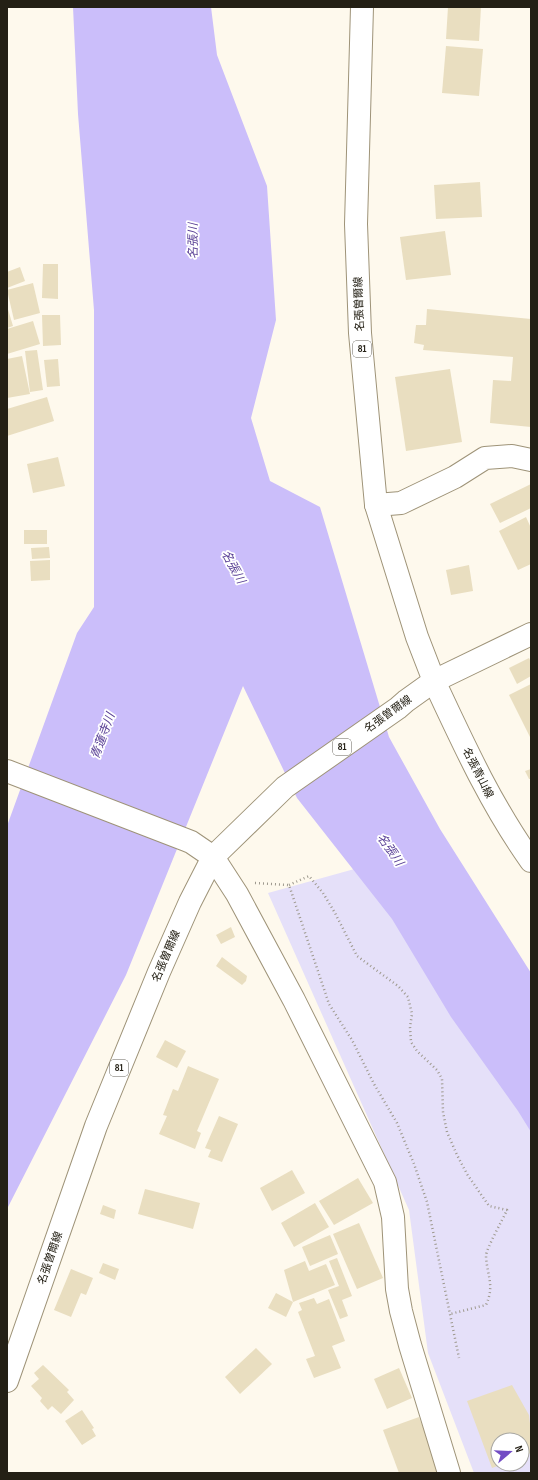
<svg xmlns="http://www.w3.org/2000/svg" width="538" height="1480" font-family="'Sofia Sans Condensed','Noto Sans JP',sans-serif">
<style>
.green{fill:#e5e0f9;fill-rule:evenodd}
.water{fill:#cbbefa}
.building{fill:#e9dec0}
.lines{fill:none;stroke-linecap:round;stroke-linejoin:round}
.street-casing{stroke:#9e9378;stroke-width:24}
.secondary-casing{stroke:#9e9378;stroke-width:24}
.primary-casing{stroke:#9e9378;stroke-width:24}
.path{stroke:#9e998e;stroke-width:2.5;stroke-dasharray:1 3;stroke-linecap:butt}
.street{stroke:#fff;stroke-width:22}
.secondary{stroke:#fff;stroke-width:22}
.primary{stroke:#fff;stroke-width:22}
.labels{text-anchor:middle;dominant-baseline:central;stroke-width:3.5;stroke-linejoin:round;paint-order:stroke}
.shield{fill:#fff;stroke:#66635b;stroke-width:1}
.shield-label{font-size:10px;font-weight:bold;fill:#242015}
.street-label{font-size:11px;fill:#242015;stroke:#fff}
.water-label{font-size:12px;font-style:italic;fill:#5a4196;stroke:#fff}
</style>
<rect width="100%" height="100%" fill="#fef9ed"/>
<!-- green -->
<path class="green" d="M 358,868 L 531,1078 L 531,1473 L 474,1473 L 428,1353 L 409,1210 L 268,893 ZM 498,1440 L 522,1440 L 522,1464 L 498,1464 Z"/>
<!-- water -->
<path class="water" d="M 73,7 L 211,7 L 217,55 L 267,186 L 276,320 L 251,418 L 270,481 L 320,507 L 389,737 L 440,829 L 531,973 L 531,1132 L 518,1111 L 451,1017 L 392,919 L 297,798 L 243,686 L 126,975 L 7,1209 L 7,826 L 77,633 L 94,607 L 94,310 L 78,114 Z"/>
<!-- building -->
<g class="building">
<path d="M 448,7 L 481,7 L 479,41 L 446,39 Z"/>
<path d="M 446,46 L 483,49 L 479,96 L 442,93 Z"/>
<path d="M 480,182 L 482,217 L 436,219 L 434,185 Z"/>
<path d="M 445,231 L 451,275 L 406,280 L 400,237 Z"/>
<path d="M 43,264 L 58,264 L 58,299 L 42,298 Z"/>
<path d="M 20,267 L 25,281 L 7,288 L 7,272 Z"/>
<path d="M 33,283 L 40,313 L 14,320 L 7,290 Z"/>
<path d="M 7,306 L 13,326 L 7,328 Z"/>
<path d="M 427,309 L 531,319 L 531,427 L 490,423 L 493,380 L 511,381 L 513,357 L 423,350 L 424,345 L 414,343 L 416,325 L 426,325 Z"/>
<path d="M 42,315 L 60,315 L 61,345 L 43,346 Z"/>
<path d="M 33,321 L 40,344 L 7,354 L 7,329 Z"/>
<path d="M 37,350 L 43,390 L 30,392 L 25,351 Z"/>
<path d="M 22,356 L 30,394 L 7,398 L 7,359 Z"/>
<path d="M 58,359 L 60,386 L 47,387 L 44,360 Z"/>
<path d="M 450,369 L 462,442 L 406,451 L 395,377 Z"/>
<path d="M 47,397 L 54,421 L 7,436 L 7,409 Z"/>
<path d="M 58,457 L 65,486 L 33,493 L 27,464 Z"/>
<path d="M 531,484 L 531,508 L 500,523 L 490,504 Z"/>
<path d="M 526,517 L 531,528 L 531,564 L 518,570 L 499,531 Z"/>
<rect x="24" y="530" width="23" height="14"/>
<path d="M 49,547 L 50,558 L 32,559 L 31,548 Z"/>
<path d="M 50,560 L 50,580 L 31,581 L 30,561 Z"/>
<path d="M 469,565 L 473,591 L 451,595 L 446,570 Z"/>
<path d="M 529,658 L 531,662 L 531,676 L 517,684 L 509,668 Z"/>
<path d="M 531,684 L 531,739 L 509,695 Z"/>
<path d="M 531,769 L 531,779 L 529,779 L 525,771 Z"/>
<path d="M 231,927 L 235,937 L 221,944 L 216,935 Z"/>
<path d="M 222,957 L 247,976 L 246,981 L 242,985 L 216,966 Z"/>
<path d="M 165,1040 L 186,1051 L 177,1068 L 156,1057 Z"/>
<path d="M 188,1066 L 219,1079 L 197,1131 L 201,1133 L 195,1149 L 159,1134 L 167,1116 L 163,1115 L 173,1089 L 178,1091 Z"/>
<path d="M 219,1116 L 238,1124 L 222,1162 L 208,1157 L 211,1150 L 205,1148 Z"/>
<path d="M 292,1170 L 305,1193 L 272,1211 L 260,1188 Z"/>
<path d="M 358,1178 L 373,1203 L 334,1225 L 319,1201 Z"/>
<path d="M 145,1189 L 200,1203 L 193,1229 L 138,1214 Z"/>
<path d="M 315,1203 L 329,1227 L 294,1247 L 281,1223 Z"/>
<path d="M 103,1205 L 116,1210 L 114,1219 L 100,1214 Z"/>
<path d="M 359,1223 L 383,1278 L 357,1289 L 333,1234 Z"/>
<path d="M 330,1235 L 338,1254 L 310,1266 L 302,1247 Z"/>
<path d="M 337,1258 L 352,1296 L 342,1300 L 348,1316 L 340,1319 L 328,1290 L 339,1286 L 329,1261 Z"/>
<path d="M 305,1261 L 309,1271 L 326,1264 L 335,1285 L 293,1302 L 284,1270 Z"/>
<path d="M 103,1263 L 119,1269 L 115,1280 L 99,1273 Z"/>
<path d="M 71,1269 L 93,1278 L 86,1295 L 81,1293 L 71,1317 L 54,1310 Z"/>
<path d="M 276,1293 L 293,1302 L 286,1317 L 268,1308 Z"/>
<path d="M 314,1298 L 317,1304 L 329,1299 L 345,1341 L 332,1346 L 341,1368 L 314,1378 L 306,1359 L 315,1356 L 298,1312 L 302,1310 L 299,1303 Z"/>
<path d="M 256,1348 L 272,1364 L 240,1394 L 225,1377 Z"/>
<path d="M 43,1365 L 69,1390 L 67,1392 L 74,1400 L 61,1414 L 52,1406 L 48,1410 L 40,1401 L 42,1398 L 31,1386 L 39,1379 L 34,1373 Z"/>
<path d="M 399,1368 L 412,1398 L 387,1409 L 374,1379 Z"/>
<path d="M 512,1385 L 529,1415 L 531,1432 L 531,1453 L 522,1457 L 522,1440 L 498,1440 L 498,1464 L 503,1464 L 492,1468 L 467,1401 Z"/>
<path d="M 82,1410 L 94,1428 L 92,1429 L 96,1436 L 82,1445 L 65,1421 Z"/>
<path d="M 419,1417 L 440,1471 L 435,1473 L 399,1473 L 383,1430 Z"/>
</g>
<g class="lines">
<!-- street casing -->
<g class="street-casing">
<g id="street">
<path d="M 376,505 L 401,503 L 455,477 L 485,458 L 512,456 L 531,460"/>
<path d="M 434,681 L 531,634"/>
<path d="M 213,857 L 237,894 L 294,1000 L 385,1182 L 393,1217 L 397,1289 L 401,1311 L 410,1345 L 449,1473"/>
</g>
</g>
<!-- secondary casing -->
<g class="secondary-casing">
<g id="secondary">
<path d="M 434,681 C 463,743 491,805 531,861"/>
<path d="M 7,771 L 186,840 L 191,842 L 213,857"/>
</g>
</g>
<!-- primary casing -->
<g class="primary-casing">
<path id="primary" d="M 7,1381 L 96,1126 L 159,972 L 190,902 L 213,857 L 285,787 L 398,708 L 406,701 L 434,681 L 417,637 L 376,505 L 360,333 L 356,224 L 362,7"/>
</g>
<!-- path -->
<g class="path">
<path d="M 255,883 L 289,885 L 329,1004 L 352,1040 L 374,1084 L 397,1123 L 414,1164 L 427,1202 L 459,1358"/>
<path d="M 289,885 L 309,876 L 323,893 L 335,913 L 357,956 L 398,986 L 408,997 L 412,1014 L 410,1027 L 411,1042 L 417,1051 L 437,1070 L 442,1079 L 443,1112 L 447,1132 L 457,1155 L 467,1174 L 489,1206 L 507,1210 C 503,1219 486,1249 486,1256 C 487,1276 495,1285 486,1305 L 450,1314"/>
</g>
<!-- street -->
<use href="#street" class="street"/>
<!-- secondary -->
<use href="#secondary" class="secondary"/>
<!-- primary -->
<use href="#primary" class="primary"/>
</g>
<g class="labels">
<!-- shield labels -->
<g class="shield">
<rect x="353" y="341" width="18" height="16" rx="3"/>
<rect x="333" y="739" width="18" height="16" rx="3"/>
<rect x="110" y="1060" width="18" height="16" rx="3"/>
</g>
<g class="shield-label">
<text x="362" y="349">81</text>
<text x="342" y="747">81</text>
<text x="119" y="1068">81</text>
</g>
<!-- street labels -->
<g class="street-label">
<text transform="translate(359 304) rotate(-92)">名張曽爾線</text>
<text transform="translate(388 714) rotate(-36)">名張曽爾線</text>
<text transform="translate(478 773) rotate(63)">名張青山線</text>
<text transform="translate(166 956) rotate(-67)">名張曽爾線</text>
<text transform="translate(50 1258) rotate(-71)">名張曽爾線</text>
</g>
<!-- water labels -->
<g class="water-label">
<text transform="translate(193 241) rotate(-90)">名張川</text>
<text transform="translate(233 567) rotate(61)">名張川</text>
<text transform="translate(103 736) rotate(-70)">青蓮寺川</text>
<text transform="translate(390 850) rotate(55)">名張川</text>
</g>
</g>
<!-- border -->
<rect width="538" height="1480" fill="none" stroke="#242015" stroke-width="16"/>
<!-- north arrow -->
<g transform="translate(510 1452) rotate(71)"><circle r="19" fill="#ffffff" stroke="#a7a6a1"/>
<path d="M0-3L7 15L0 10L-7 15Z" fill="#724cc4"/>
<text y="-6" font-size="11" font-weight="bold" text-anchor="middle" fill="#242015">N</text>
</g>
</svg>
